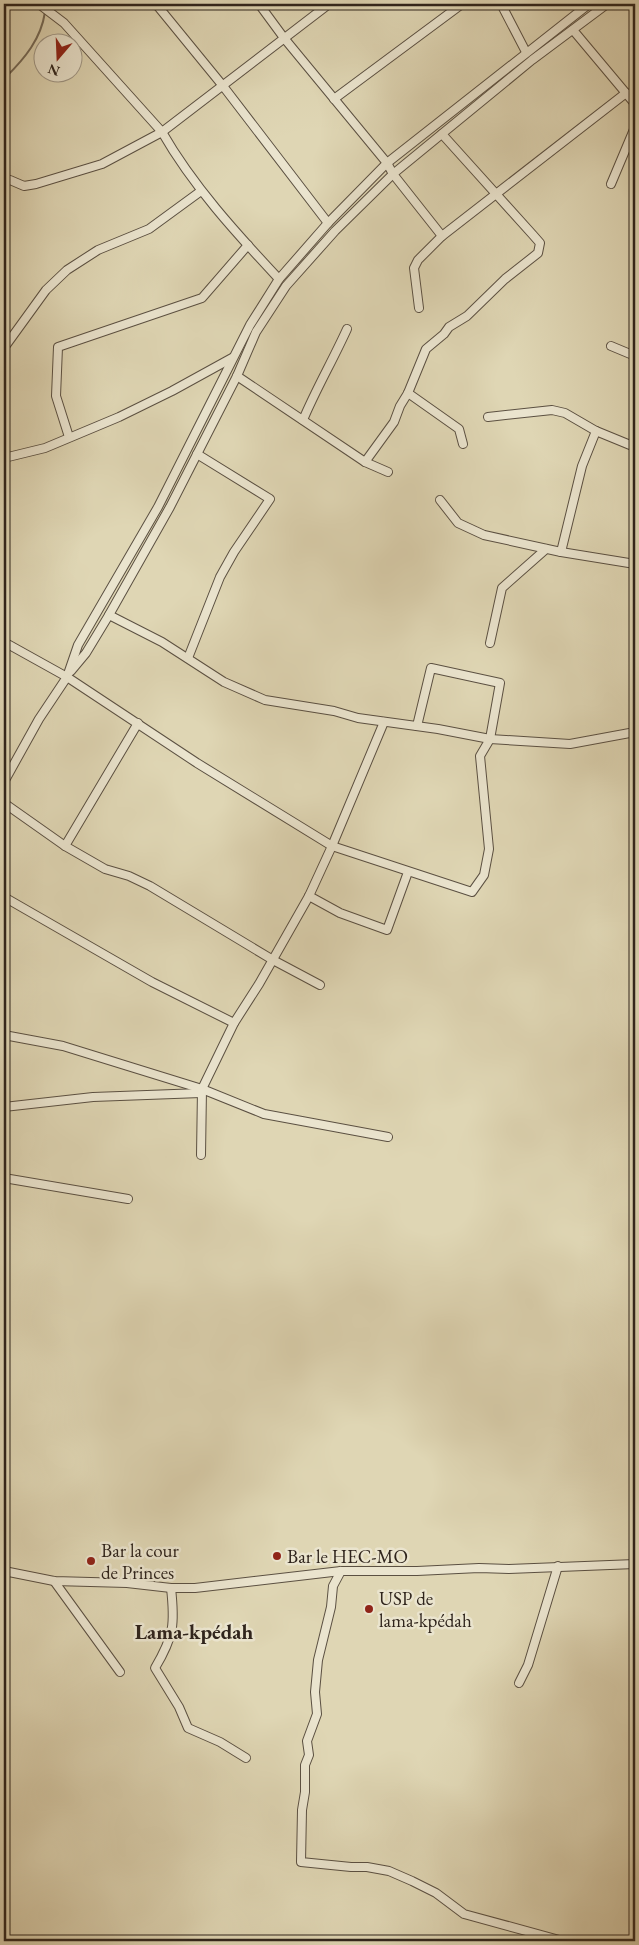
<svg xmlns="http://www.w3.org/2000/svg" width="639" height="1945" font-family="'EB Garamond',serif">
<style>
.lines{fill:none;stroke-linecap:round;stroke-linejoin:round}
.stream{stroke:#756a58;stroke-width:2}
.street-casing{stroke:#5b5042;stroke-width:10}
.street{stroke:#eae4ce;stroke-width:8}
.poi-dot{fill:#8f2418;stroke:#eae4ce;stroke-width:2}
.labels{text-anchor:middle;dominant-baseline:central;stroke-width:5;stroke-linejoin:round;paint-order:stroke}
.poi-label{font-size:19px;fill:#2f241c;stroke:#eae4ce;text-anchor:start}
.quarter-label{font-size:21px;font-weight:bold;fill:#2f241c;stroke:#eae4ce}
</style>
<rect width="100%" height="100%" fill="#dfd6b4"/>
<filter id="stains"><feTurbulence type="fractalNoise" baseFrequency=".004" numOctaves="4"/><feColorMatrix values="0 0 0 0 .2 0 0 0 0 .09 0 0 0 0 .02 0 0 0 .5 -.17"/></filter>
<radialGradient id="worn" r=".72"><stop offset=".6" stop-color="#630" stop-opacity="0"/><stop offset="1" stop-color="#630" stop-opacity=".3"/></radialGradient>
<g class="lines">
<!-- stream -->
<path class="stream" d="M 4,77 L 6,77 C 25,58 41,39 45,12"/>
<!-- street casing -->
<g class="street-casing">
<g id="street">
<path d="M 39,4 L 64,23 L 162,132 C 193,186 236,233 279,279"/>
<path d="M 156,4 L 223,86 L 328,223"/>
<path d="M 259,4 L 284,38 L 387,163 L 393,174 L 442,236"/>
<path d="M 501,4 L 526,52"/>
<path d="M 573,30 L 635,104"/>
<path d="M 334,99 L 462,4"/>
<path d="M 10,180 L 24,186 L 36,184 L 102,164 L 162,132 L 329,4"/>
<path d="M 611,184 L 635,127"/>
<path d="M 419,308 L 414,268 L 418,260 L 442,236 L 626,93"/>
<path d="M 611,346 L 635,356"/>
<path d="M 4,348 L 46,290 L 67,270 L 98,250 L 149,229 L 201,191"/>
<path d="M 237,376 L 365,462 L 388,472"/>
<path d="M 408,393 L 459,429 L 463,444"/>
<path d="M 488,417 L 552,410 L 565,413 L 596,431 L 635,447"/>
<path d="M 303,420 C 316,389 333,360 347,329"/>
<path d="M 69,437 L 56,396 L 58,347 L 202,298 L 248,245"/>
<path d="M 4,458 L 45,448 L 119,417 L 172,391 L 232,358"/>
<path d="M 365,462 L 394,422 L 400,406 L 408,393 L 426,349 L 444,334 L 449,327 L 467,316 L 505,279 L 538,253 L 540,243 L 533,235 L 442,134"/>
<path d="M 440,500 L 458,523 L 484,535 L 561,552 L 635,564"/>
<path d="M 561,552 L 582,466 L 596,431"/>
<path d="M 109,615 L 162,642 L 224,682 L 265,700 L 334,711 L 358,718 L 438,729 L 490,739 L 570,744 L 635,732"/>
<path d="M 4,642 L 67,677 L 197,763 L 332,846 L 472,892 L 484,875 L 489,849 L 480,756 L 490,739 L 500,683 L 431,668 L 417,726"/>
<path d="M 490,643 L 502,588 L 546,549"/>
<path d="M 188,658 L 220,577 L 234,552 L 270,499 L 197,454"/>
<path d="M 71,671 L 86,653 L 109,615 L 170,507 L 237,376 L 256,332 L 286,286 L 335,231 L 393,174 L 532,60 L 607,4"/>
<path d="M 4,782 L 39,719 L 67,677 L 78,645 L 158,507 L 250,325 L 279,279 L 328,223 L 387,163 L 589,4"/>
<path d="M 4,803 L 65,846 L 105,869 L 129,876 L 150,886 L 273,960 L 320,985"/>
<path d="M 65,846 L 138,723"/>
<path d="M 309,896 L 340,913 L 387,930 L 408,872"/>
<path d="M 4,897 L 152,982 L 234,1023"/>
<path d="M 4,1035 L 63,1046 L 202,1089 L 264,1114 L 388,1137"/>
<path d="M 4,1107 L 93,1097 L 201,1093"/>
<path d="M 201,1155 L 202,1089 L 234,1023 L 259,984 L 309,896 L 332,846 L 384,722"/>
<path d="M 4,1178 L 128,1199"/>
<path d="M 4,1571 L 54,1581 L 127,1583 L 171,1588 L 195,1588 L 341,1571 L 417,1571 L 479,1568 L 509,1569 L 635,1564"/>
<path d="M 341,1571 L 333,1586 L 331,1607 L 318,1660 L 315,1692 L 317,1714 L 307,1741 L 309,1755 L 305,1765 L 305,1792 L 302,1810 L 301,1862 L 351,1867 L 367,1867 L 389,1871 L 412,1881 L 436,1893 L 464,1914 L 563,1941"/>
<path d="M 54,1581 L 120,1672"/>
<path d="M 171,1588 C 175,1624 174,1636 155,1668 L 179,1707 L 188,1728 L 220,1742 L 246,1758"/>
<path d="M 519,1683 L 528,1665 L 558,1566"/>
</g>
</g>
<!-- street -->
<use href="#street" class="street"/>
</g>
<!-- markers -->
<g class="poi-dot">
<circle cx="277" cy="1556" r="5"/>
<circle cx="91" cy="1561" r="5"/>
<circle cx="369" cy="1609" r="5"/>
</g>
<g class="labels">
<!-- poi labels -->
<g class="poi-label">
<text x="101" y="1550">Bar la cour<tspan x="101" dy="22">de Princes</tspan></text>
<text x="287" y="1556">Bar le HEC-MO</text>
<text x="379" y="1598">USP de<tspan x="379" dy="22">lama-kpédah</tspan></text>
</g>
<!-- quarter labels -->
<g class="quarter-label">
<text x="194" y="1631">Lama-kpédah</text>
</g>
</g>
<!-- margin -->
<rect width="639" height="1945" fill="none" stroke="#dfd6b4" stroke-width="20"/>
<rect x="5" y="5" width="629" height="1935" fill="none" stroke="#2f241c" stroke-width="2.5"/>
<rect x="10" y="10" width="619" height="1925" fill="none" stroke="#2f241c"/>
<!-- north arrow -->
<g transform="translate(58 58) rotate(199)"><circle r="24" fill="#eae4ce" stroke="#9f9787"/>
<path d="M0-4L9 19L0 12L-9 19Z" fill="#8f2418"/>
<text y="-8" font-size="14" font-weight="bold" text-anchor="middle" fill="#2f241c">N</text>
</g>
<rect width="100%" height="100%" filter="url(#stains)"/>
<rect width="100%" height="100%" fill="url(#worn)"/>
</svg>
